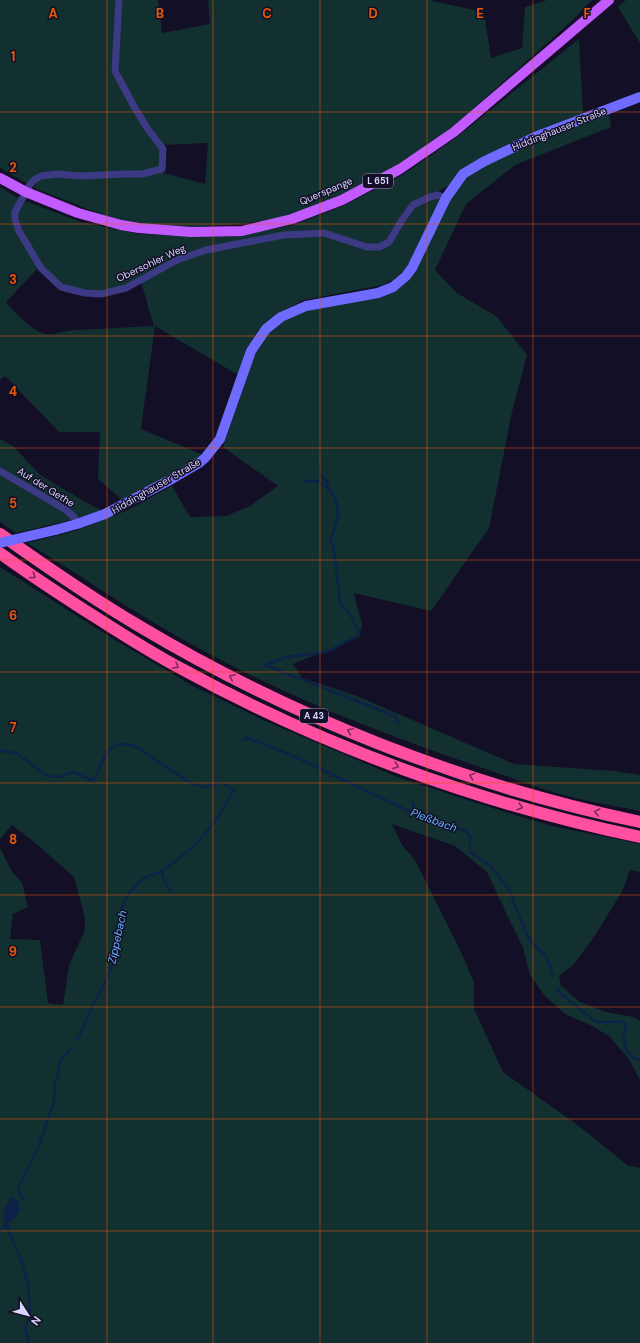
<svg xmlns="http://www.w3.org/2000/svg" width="640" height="1343" font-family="'DM Sans',sans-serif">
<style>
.green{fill:#12302f}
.water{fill:#0c2248}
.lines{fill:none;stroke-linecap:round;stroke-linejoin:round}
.stream{stroke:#0c2248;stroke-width:2.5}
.street{stroke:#3d3a85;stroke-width:7}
.secondary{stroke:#6f6bff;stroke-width:10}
.primary{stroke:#c25bff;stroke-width:10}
.highway{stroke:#ff4fa3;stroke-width:12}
.secondary-bridge{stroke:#6f6bff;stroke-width:10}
.oneway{stroke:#7d2c5e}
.grid{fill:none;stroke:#e8590c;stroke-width:1;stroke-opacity:0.55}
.labels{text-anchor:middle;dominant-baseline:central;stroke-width:3;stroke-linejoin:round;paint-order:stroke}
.shield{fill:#130f26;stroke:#9e99be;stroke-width:1}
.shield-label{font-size:9px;font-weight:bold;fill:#d9d4ff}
.street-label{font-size:10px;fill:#d9d4ff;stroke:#130f26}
.water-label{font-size:11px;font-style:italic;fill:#62b6ff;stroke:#130f26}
.grid-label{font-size:13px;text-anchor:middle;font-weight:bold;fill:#e8590c;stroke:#130f26;stroke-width:3;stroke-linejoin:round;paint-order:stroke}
</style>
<rect width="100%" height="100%" fill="#130f26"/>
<!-- green -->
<g class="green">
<path d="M 0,0 L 158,0 L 162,33 L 210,24 L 208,0 L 433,0 L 432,1 L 484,12 L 491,58 L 522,48 L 525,7 L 547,0 L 592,0 L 574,19 L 453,127 L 400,165 L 343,194 L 295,214 L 264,221 L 239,224 L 193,227 L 138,224 L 108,217 L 34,188 L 37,181 L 42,178 L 160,172 L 205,184 L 208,143 L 162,145 L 161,168 L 142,171 L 79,174 L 57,171 L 38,173 L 28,184 L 0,168 Z"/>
<path d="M 626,0 L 640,0 L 640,43 L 618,7 Z"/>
<path d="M 579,39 L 583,113 L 507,145 L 480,159 L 448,186 L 409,206 L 388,238 L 378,244 L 367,244 L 324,230 L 306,230 L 282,233 L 204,248 L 126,285 L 102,292 L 86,291 L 61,286 L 43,266 L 22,230 L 17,212 L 23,200 L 81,222 L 139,234 L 190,236 L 241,235 L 293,225 L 343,206 L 404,174 L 457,137 Z"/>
<path d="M 609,114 L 611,127 L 515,165 L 466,204 L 435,270 L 457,293 L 496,316 L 527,355 L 512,412 L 489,528 L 431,611 L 354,593 L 362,625 L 359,637 L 293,664 L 302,678 L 357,696 L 514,764 L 614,771 L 640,775 L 640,811 C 616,806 591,802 567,796 C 537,788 507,776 477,766 C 382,734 288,697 200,649 C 140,617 85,578 27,543 L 78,530 L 130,509 L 172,486 L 190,517 L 226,516 L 250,506 L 278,486 L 223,447 L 255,354 L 269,332 L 283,321 L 308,310 L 383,297 L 399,288 L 415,273 L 454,192 L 467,176 L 487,165 L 536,141 Z"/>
<path d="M 0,187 L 20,199 L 13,210 L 38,268 L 6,302 C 13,311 35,333 46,334 C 56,335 67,330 77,330 C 103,329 129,327 154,326 L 141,282 L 177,262 L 207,252 L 286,237 L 324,235 L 379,249 L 413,208 L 444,195 L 408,267 L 393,280 L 382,285 L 304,300 L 278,313 L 262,326 L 246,349 L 238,375 L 155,326 L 141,429 L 203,455 L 124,502 L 98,479 L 100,432 L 59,432 L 5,376 L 0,380 Z"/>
<path d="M 0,439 L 13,446 L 40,475 L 87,503 L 103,511 L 83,517 L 16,533 L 0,522 Z"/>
<path d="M 0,567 L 110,637 L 193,686 L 263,720 L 400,778 L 508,813 L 552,826 L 640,844 L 640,872 L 630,870 L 622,892 L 592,940 L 573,965 L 559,976 L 561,986 L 580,1002 L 606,1012 L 634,1017 L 640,1021 L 640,1080 L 629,1059 L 609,1036 L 590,1025 L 565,1014 L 545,996 L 530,975 L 523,947 L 510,921 L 487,872 L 455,846 L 392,824 L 402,845 L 415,860 L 460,950 L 474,982 L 474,1009 L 503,1072 L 579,1126 L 627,1165 L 640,1168 L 640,1343 L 0,1343 L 0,848 L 11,870 L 22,883 L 28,907 L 13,914 L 10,939 L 40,940 L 48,1003 L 63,1005 L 69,965 L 85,930 L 85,917 L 74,877 L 33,841 L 12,825 L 0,839 Z"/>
</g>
<!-- water -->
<path class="water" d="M 12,1197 L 18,1201 C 18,1202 20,1207 20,1208 C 19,1214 11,1222 6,1224 C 0,1217 6,1203 12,1197 Z"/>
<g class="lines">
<!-- stream -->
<g class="stream">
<path d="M 319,472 L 324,479 L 328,483 L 329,489"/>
<path d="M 304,481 L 318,481 L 329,489 L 334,496 L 337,504 L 338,518 L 330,541 L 333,544 L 340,602 L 351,616 L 360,634 L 327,652 L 286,657 L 265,665 L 395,716 L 398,723"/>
<path d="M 243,740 L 248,738 L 289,754 L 415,814 L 436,822 L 465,831 L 470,835 L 470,852 L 491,866 L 509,890 L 526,933 L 532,943 L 546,956 L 553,976"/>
<path d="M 0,751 L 17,753 L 45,775 L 58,777 L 73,772 L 91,780 L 95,778 C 105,756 108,737 137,747 L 190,783 L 205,787 L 217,784 L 220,782"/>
<path d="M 413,802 L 415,813"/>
<path d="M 162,871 L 164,880 L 171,892"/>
<path d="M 557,988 L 560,993 L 596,1022 L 623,1022 L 626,1025 C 622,1034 623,1048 631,1056 C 633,1058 637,1059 640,1060"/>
<path d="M 77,1040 C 84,1028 88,1016 93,1004 C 95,999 99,995 101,991 C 107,981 111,968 114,957 C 120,936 116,911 130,892 C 133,888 139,882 143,879 C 150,875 158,874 165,869 C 199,845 214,826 234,790 L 225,784"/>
<path d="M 25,1200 L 20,1194 L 18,1188 L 38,1148 L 54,1102 L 55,1082 L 58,1075 L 60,1061 L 70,1050"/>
<path d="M 6,1224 L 23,1266 L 28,1286 L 30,1307 L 29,1318 L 25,1328 L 29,1343"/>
<path d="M 0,1232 L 6,1224"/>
</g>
<!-- street -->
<g class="street">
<path d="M 119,0 L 115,71 L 132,103 L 147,128 L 163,149 L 162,169 L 142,174 L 125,174 L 80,176 L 57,174 L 41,176 L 34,180 L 29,186 L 15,212 L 15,219 L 19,231 L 41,268 L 61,287 L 85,293 L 101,294 L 126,288 L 177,260 L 206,250 L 284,235 L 324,233 L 367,247 L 379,247 L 389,242 L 402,220 L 413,205 L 430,197 L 438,195 L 446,198"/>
<path d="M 0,471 L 66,510 L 74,517 L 77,524"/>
</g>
<!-- secondary -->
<path class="secondary" d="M 55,530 L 77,524 L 105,514 L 170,480 L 199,463 L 205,458 L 220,439 L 251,351 L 266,329 L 281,317 L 306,306 L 378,293 L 393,287 L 406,276 L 412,268 L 446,198 L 463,174 L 483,162 L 535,137 L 640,97"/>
<!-- primary -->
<path class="primary" d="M 0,178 L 26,192 L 78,213 L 121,225 L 139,228 L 191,232 L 242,231 L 292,219 L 342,200 L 400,169 L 454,132 L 609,0"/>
<!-- highway -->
<g class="highway">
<path d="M 0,534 C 45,566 91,598 139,626 C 293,718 464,785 640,822"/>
<path d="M 0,553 C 32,576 64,597 97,618 C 125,636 153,654 182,669 C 324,747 482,804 640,837"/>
</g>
<!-- secondary-bridge -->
<path class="secondary-bridge" d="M 0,543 L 55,530"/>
</g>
<!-- one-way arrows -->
<defs><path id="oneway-chevron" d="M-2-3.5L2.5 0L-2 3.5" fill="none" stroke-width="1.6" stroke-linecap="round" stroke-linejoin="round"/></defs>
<g class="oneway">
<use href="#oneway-chevron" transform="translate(33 576) rotate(34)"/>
<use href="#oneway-chevron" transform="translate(176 666) rotate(30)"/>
<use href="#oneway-chevron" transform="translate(232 677) rotate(-153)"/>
<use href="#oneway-chevron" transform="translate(350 731) rotate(-158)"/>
<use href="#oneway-chevron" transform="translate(396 766) rotate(20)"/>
<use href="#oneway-chevron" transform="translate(472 776) rotate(-161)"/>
<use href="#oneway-chevron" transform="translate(520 807) rotate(16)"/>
<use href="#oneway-chevron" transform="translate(597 812) rotate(-167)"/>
</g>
<!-- grid -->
<path class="grid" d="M 107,0 L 107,1343M 213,0 L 213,1343M 320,0 L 320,1343M 427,0 L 427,1343M 533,0 L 533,1343M 0,112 L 640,112M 0,224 L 640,224M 0,336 L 640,336M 0,448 L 640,448M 0,560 L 640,560M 0,672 L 640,672M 0,783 L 640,783M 0,895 L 640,895M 0,1007 L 640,1007M 0,1119 L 640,1119M 0,1231 L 640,1231"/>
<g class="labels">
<!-- shield labels -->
<g class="shield">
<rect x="363" y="174" width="30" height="14" rx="3"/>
<rect x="300" y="709" width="28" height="14" rx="3"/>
</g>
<g class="shield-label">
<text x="378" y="181">L 651</text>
<text x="314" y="716">A 43</text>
</g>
<!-- street labels -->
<g class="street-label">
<text transform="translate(559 129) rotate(-22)">Hiddinghauser Straße</text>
<text transform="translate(326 191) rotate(-23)">Querspange</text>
<text transform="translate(151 263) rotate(-25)">Obersohler Weg</text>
<text transform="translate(156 486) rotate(-30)">Hiddinghauser Straße</text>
<text transform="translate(46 487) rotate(32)">Auf der Gethe</text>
</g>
<!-- water labels -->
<g class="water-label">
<text transform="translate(434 820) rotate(20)">Pleßbach</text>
<text transform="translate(117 937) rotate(-78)">Zippebach</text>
</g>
</g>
<g class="grid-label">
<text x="53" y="18">A</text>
<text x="160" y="18">B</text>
<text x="267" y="18">C</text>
<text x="373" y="18">D</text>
<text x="480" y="18">E</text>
<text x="587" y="18">F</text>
<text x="13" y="61">1</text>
<text x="13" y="172">2</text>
<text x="13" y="284">3</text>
<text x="13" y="396">4</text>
<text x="13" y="508">5</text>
<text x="13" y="620">6</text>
<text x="13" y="732">7</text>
<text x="13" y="844">8</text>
<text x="13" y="956">9</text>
</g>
<!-- north arrow -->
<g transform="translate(28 1315) rotate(126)" stroke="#130f26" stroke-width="3" paint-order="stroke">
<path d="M0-3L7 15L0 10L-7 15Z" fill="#d9d4ff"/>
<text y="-6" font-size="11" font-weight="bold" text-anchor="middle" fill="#d9d4ff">N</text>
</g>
</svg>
